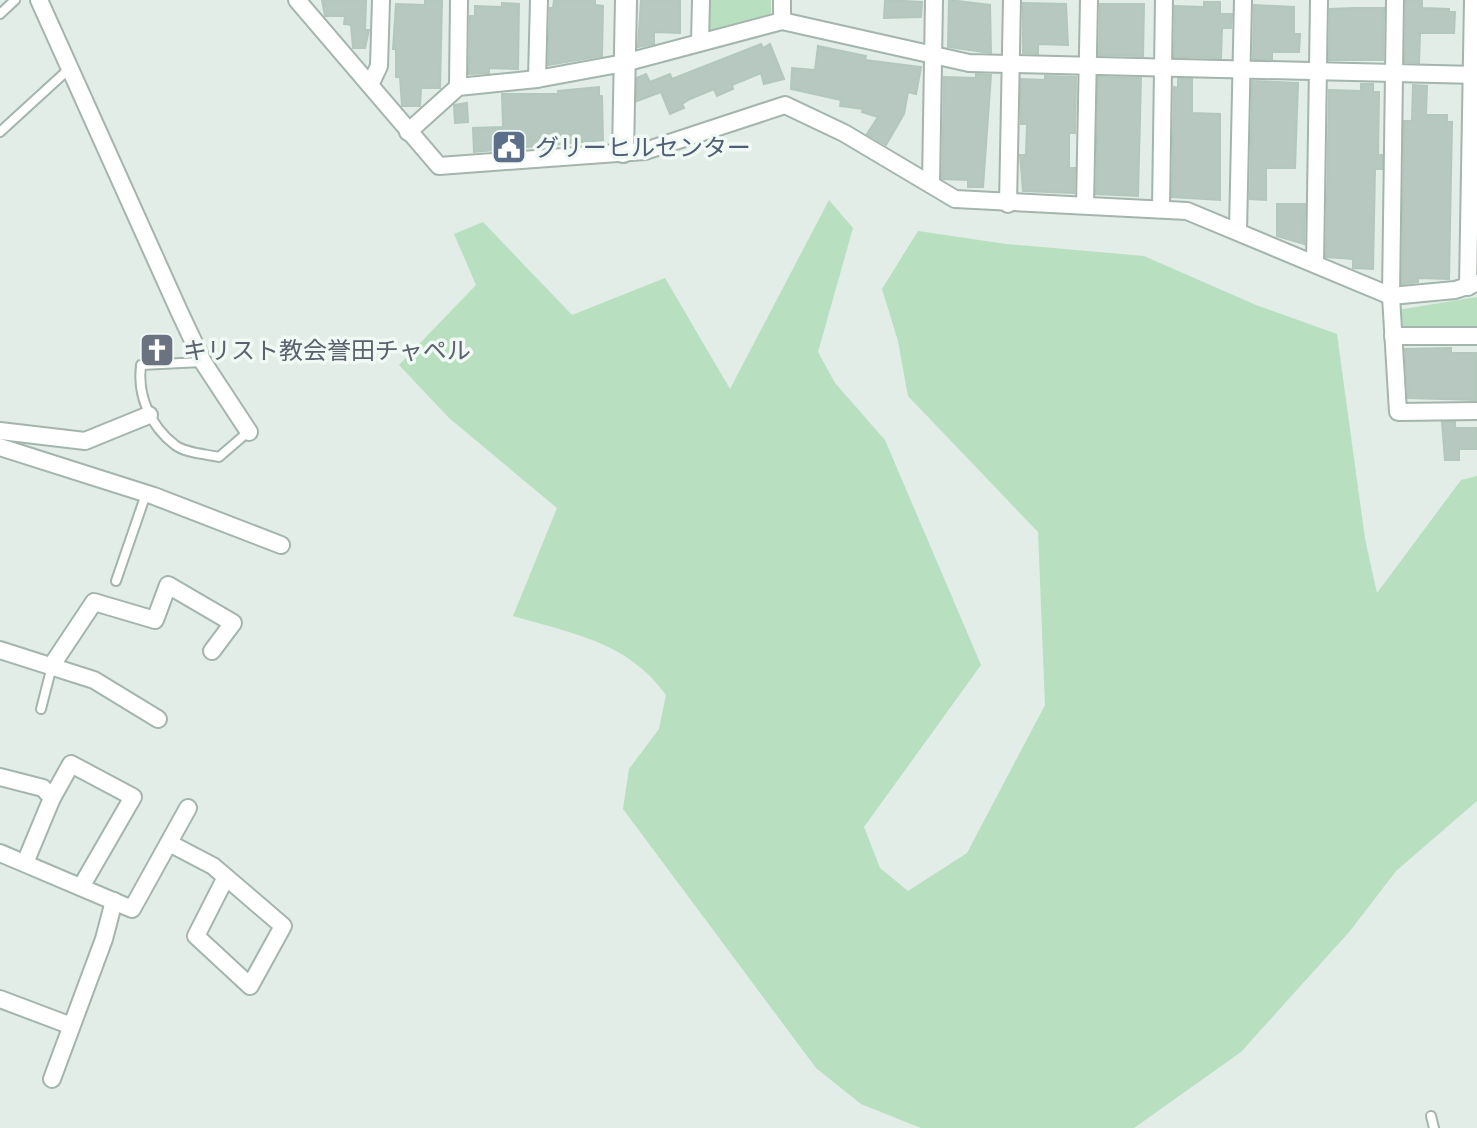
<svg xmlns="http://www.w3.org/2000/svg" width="1477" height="1128" font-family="'DM Sans','Noto Sans JP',sans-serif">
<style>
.green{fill:#b8dfbf}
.building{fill:#b6c8bf;stroke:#b3c7bd;stroke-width:2}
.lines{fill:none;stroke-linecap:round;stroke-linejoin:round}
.service-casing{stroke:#a3b5ad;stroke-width:12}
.minor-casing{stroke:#a3b5ad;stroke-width:20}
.tertiary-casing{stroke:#a3b5ad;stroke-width:24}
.service{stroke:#fff;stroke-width:8}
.minor{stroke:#fff;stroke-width:16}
.tertiary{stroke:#fff;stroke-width:20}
.labels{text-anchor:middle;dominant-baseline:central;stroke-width:7;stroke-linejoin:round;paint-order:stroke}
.service-label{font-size:24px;fill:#4e5e75;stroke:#f1f9f4;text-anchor:start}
.worship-label{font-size:24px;fill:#5b616d;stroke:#f1f9f4;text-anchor:start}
</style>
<rect width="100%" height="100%" fill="#e1ede6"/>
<!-- green -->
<g class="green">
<path d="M 707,0 L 771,0 L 771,14 L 707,31 Z"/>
<path d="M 829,200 L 853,228 L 818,352 L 835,383 L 885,440 L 981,665 L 864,827 L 880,868 L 908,891 L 967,853 L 1045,705 L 1038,532 L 908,396 L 898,341 L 882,289 L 918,231 L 1006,244 L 1144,256 L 1256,305 L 1337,334 L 1365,539 L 1377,593 L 1461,480 L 1477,476 L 1477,801 L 1396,871 L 1350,931 L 1241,1052 L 1134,1128 L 921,1128 L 861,1104 L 816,1068 L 623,809 L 629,769 L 659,729 L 666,695 C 627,641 573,634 513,616 L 557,508 L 449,418 L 399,365 L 476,285 L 454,234 L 483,222 L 572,315 L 665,278 L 730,389 Z"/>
<path d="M 1477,297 L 1477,330 L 1404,331 L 1397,310 Z"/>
</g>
<!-- building -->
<g class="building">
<path d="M 322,0 L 366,0 L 365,30 L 369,30 L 365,48 L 353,48 L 351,25 L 344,24 L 345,16 L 325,16 Z"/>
<path d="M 425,0 L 442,0 L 440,88 L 421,88 L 420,106 L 402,106 L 400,77 L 396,77 L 396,49 L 393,49 L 396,4 L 425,5 Z"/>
<path d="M 554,0 L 595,0 L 595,5 L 603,6 L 602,56 L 548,65 L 550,8 L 553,8 Z"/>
<path d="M 641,0 L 680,0 L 680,33 L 654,32 L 654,44 L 638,47 Z"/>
<path d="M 885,0 L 922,2 L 921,17 L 884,18 Z"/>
<path d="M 949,0 L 990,5 L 991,53 L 948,47 Z"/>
<path d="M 1406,0 L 1422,0 L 1422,8 L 1449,9 L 1449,12 L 1455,12 L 1454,33 L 1420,33 L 1419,63 L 1405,62 Z"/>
<path d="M 1204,2 L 1220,2 L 1220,14 L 1232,14 L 1231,28 L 1222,28 L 1221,58 L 1174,57 L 1175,6 L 1204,7 Z"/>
<path d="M 502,3 L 519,4 L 518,69 L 489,68 L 489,73 L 469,74 L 470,16 L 475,16 L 475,6 L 502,7 Z"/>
<path d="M 1023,3 L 1066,4 L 1068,45 L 1038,44 L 1038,54 L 1023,53 Z"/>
<path d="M 1100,4 L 1144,4 L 1143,56 L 1099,55 Z"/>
<path d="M 1254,5 L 1294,7 L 1294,34 L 1300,34 L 1299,52 L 1272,52 L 1272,59 L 1253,59 Z"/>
<path d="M 1354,8 L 1384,8 L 1383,60 L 1329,60 L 1330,9 Z"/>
<path d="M 761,44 L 763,48 L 770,44 L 784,79 L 764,84 L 761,73 L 732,85 L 733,89 L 717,96 L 714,89 L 690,99 L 682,104 L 684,108 L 670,114 L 661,92 L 637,101 L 637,78 L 646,74 L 650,82 L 670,74 L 672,79 Z"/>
<path d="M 818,46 L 866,56 L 865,60 L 921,67 L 916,94 L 908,92 L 904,114 L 886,145 L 867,134 L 878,117 L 862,112 L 863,109 L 840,106 L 841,100 L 791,89 L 792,68 L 815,70 Z"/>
<path d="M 976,74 L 991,75 L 983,187 L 968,187 L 968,180 L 942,179 L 944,77 L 976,78 Z"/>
<path d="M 1045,76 L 1076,77 L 1075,133 L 1069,133 L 1069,168 L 1075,168 L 1074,193 L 1023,191 L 1020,155 L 1026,155 L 1027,124 L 1021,124 L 1021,79 L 1045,80 Z"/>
<path d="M 1098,77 L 1141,78 L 1138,196 L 1096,194 Z"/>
<path d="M 1178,79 L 1192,79 L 1192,113 L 1220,114 L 1220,200 L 1172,197 L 1174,87 L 1178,88 Z"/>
<path d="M 1252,81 L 1298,83 L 1295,168 L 1266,168 L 1266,200 L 1250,199 Z"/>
<path d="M 1361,84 L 1373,84 L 1373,92 L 1379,92 L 1378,155 L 1382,155 L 1382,169 L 1375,169 L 1373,269 L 1353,268 L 1353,259 L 1326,257 L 1329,90 L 1361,91 Z"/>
<path d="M 1413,85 L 1427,86 L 1426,115 L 1447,115 L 1447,122 L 1452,122 L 1449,279 L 1418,278 L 1418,282 L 1402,284 L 1404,121 L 1412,121 Z"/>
<path d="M 599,87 L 599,96 L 602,96 L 603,140 L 474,152 L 473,128 L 503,127 L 502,94 L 558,94 L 558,91 Z"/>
<path d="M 467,103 L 468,122 L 455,123 L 454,105 Z"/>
<path d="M 1277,204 L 1305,204 L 1304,244 L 1277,236 Z"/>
<path d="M 1451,348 L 1451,353 L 1476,353 L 1476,400 L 1408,398 L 1405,349 Z"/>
<path d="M 1442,422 L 1455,422 L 1455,428 L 1477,428 L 1477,449 L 1459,449 L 1459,460 L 1445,460 Z"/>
</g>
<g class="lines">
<!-- service casing -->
<g class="service-casing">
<g id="service">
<path d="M 0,14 L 15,0"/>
<path d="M 0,132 L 70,68"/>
<path d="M 202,362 L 141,365 C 137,395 150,426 175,445 C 185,453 206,454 219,457 L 248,432"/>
<path d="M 116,581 L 146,494"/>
<path d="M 41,709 L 52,666"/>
<path d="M 1431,1116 L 1434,1128"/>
</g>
</g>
<!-- minor casing -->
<g class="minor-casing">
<g id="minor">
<path d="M 39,0 L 179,311 L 203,362 L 249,432"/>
<path d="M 297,0 L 439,166 L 645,151 L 785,105 L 844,133 L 955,199 L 1187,211 L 1391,296 L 1455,290 L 1477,283"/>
<path d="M 1395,0 L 1391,296 L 1398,412 L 1477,411"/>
<path d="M 782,21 L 782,0"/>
<path d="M 700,42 L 701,0"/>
<path d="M 537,79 L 539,0"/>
<path d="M 370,85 L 379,66 L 381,0"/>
<path d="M 458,87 L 459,0"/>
<path d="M 408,132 L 458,87 L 537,79 L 624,63 L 782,21 L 969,63 L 1477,75"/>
<path d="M 931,184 L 934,0"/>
<path d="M 1008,204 L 1012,0"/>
<path d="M 1085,205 L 1089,0"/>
<path d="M 1161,209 L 1164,0"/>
<path d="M 1238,231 L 1243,0"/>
<path d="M 1315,264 L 1319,0"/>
<path d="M 1468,287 L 1473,0"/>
<path d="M 1393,336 L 1477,336"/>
<path d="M 0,431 L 85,441 L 149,415"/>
<path d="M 0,447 L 154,496 L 281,545"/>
<path d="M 0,650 L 94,680 L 158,719"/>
<path d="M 52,665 L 94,602 L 155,620 L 168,585 L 233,623 L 212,651"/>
<path d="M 0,777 L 43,788 L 52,798 L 25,863"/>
<path d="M 52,798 L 71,764 L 133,797 L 81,887"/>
<path d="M 169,843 L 213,866 L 283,926 L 250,986 L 196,936 L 226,877"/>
<path d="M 0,853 L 132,909 L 188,808"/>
<path d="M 0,999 L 69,1025"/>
<path d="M 52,1079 L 104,939 L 114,901"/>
</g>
</g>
<!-- tertiary casing -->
<g class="tertiary-casing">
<path id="tertiary" d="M 623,152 L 626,0"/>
</g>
<!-- service -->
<use href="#service" class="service"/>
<!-- minor -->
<use href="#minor" class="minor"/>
<!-- tertiary -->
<use href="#tertiary" class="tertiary"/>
</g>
<!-- icons -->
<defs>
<g id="civic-square" transform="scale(1.8)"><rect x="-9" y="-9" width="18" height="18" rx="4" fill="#5c6f8a" stroke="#f1f9f4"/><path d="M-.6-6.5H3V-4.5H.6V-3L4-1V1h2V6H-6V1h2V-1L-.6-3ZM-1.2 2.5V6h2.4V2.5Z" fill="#fff"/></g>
<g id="church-square" transform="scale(1.8)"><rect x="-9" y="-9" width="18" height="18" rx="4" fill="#6b7280" stroke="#f1f9f4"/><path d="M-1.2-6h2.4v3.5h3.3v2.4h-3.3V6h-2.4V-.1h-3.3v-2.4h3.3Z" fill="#fff"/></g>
</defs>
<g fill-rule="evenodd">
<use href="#civic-square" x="509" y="147"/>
<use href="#church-square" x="157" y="350"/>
</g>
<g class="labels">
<!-- service labels -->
<g class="service-label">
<text x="535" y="147">グリーヒルセンター</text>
</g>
<!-- worship labels -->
<g class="worship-label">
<text x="183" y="350">キリスト教会誉田チャペル</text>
</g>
</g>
</svg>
